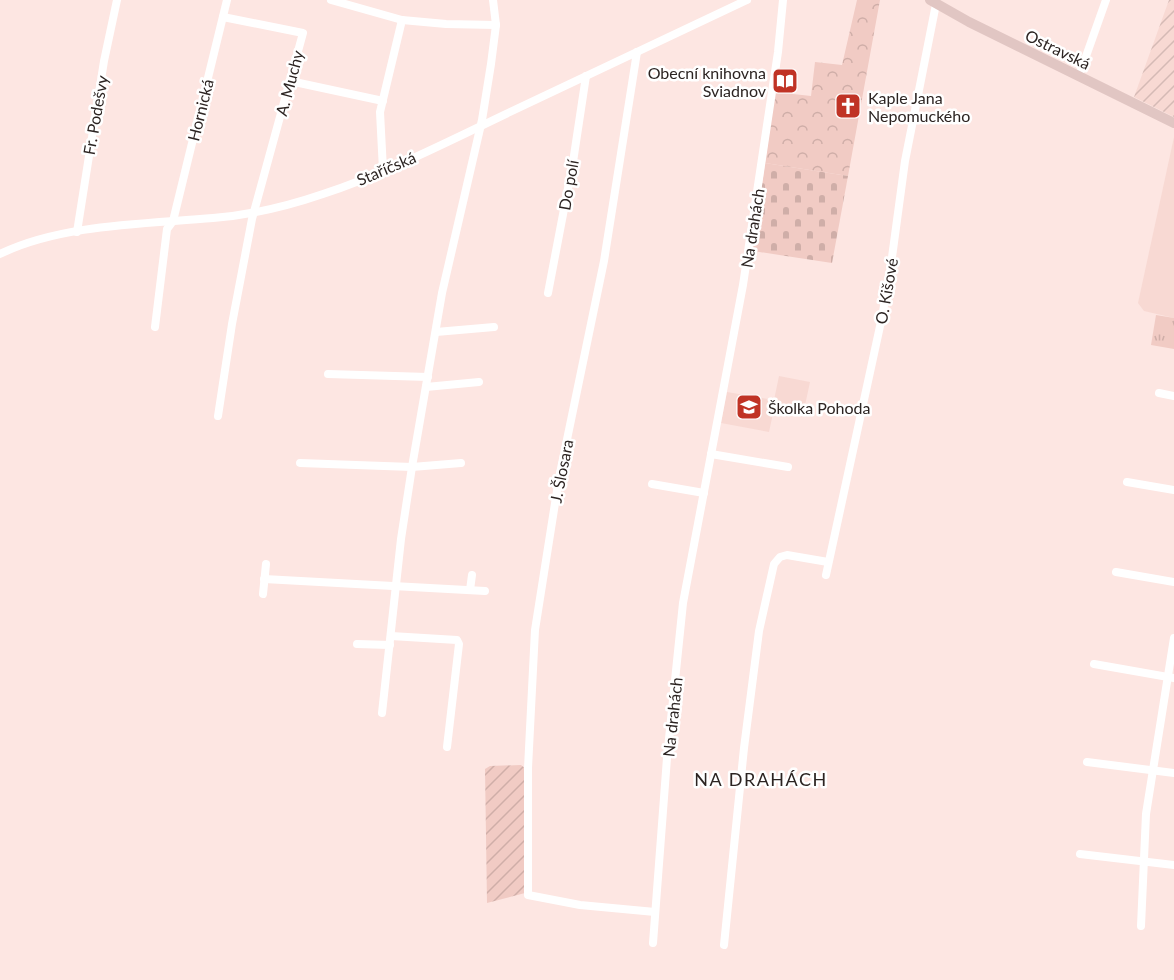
<svg xmlns="http://www.w3.org/2000/svg" width="1174" height="980" font-family="Lato,sans-serif">
<style>
.built{fill:#f8d9d3}
.industrial{fill:url(#industrial-furrows)}
.grass{fill:url(#grass-tufts)}
.forest{fill:url(#forest-crowns)}
.cemetery{fill:url(#cemetery-stones)}
.garden{fill:url(#garden-furrows)}
.lines{fill:none;stroke-linecap:round;stroke-linejoin:round}
.street{stroke:#fff;stroke-width:8}
.secondary{stroke:#e1c6c3;stroke-width:10}
.labels{text-anchor:middle;dominant-baseline:central;stroke-width:5;stroke-linejoin:round;paint-order:stroke}
.street-label{font-size:16px;fill:#2c2422;stroke:#fff}
.poi-label{font-size:16px;fill:#2c2422;stroke:#fff;text-anchor:start}
.neighbourhood-label{font-size:18px;letter-spacing:1.5px;fill:#2c2422;stroke:#fff}
</style>
<defs>
<pattern id="industrial-furrows" width="10" height="10" patternUnits="userSpaceOnUse" patternTransform="scale(1.5)"><rect width="10" height="10" fill="#f8d9d3"/><path d="M-1 1l2-2M0 10L10 0M9 11l2-2" fill="none" stroke="#d5bab5"/></pattern>
<pattern id="grass-tufts" width="24" height="20" patternUnits="userSpaceOnUse" patternTransform="scale(1.5)"><rect width="24" height="20" fill="#f1cbc4"/><path d="M3 7l-1-3M5 7V3M7 7l1-3M15 17l-1-3M17 17v-4M19 17l1-3" fill="none" stroke="#cfaea8"/></pattern>
<pattern id="forest-crowns" width="20" height="18" patternUnits="userSpaceOnUse" patternTransform="scale(1.5)"><rect width="20" height="18" fill="#f1cbc4"/><path d="M2 6a3 3 0 1 1 6 0M12 15a3 3 0 1 1 6 0" fill="none" stroke="#cfaea8"/></pattern>
<pattern id="cemetery-stones" width="16" height="16" patternUnits="userSpaceOnUse" patternTransform="scale(1.5)"><rect width="16" height="16" fill="#f1cbc4"/><path d="M2 7V4a2 2 0 0 1 4 0v3zM10 15v-3a2 2 0 0 1 4 0v3z" fill="#cfaea8"/></pattern>
<pattern id="garden-furrows" width="10" height="10" patternUnits="userSpaceOnUse" patternTransform="scale(1.5)"><rect width="10" height="10" fill="#f1cbc4"/><path d="M-1 1l2-2M0 10L10 0M9 11l2-2" fill="none" stroke="#cfaea8"/></pattern>
</defs>
<rect width="100%" height="100%" fill="#fde6e2"/>
<!-- built -->
<g class="built">
<path d="M 1174,137 L 1174,318 L 1144,311 L 1138,303 Z"/>
<path d="M 779,376 L 810,382 L 804,410 L 775,404 L 769,432 L 721,423 L 727,392 L 774,400 Z"/>
</g>
<!-- industrial -->
<path class="industrial" d="M 1169,0 L 1174,0 L 1174,117 L 1134,97 Z"/>
<!-- grass -->
<path class="grass" d="M 1156,315 L 1174,318 L 1174,349 L 1151,345 Z"/>
<!-- forest -->
<path class="forest" d="M 857,0 L 880,0 L 848,176 L 765,163 L 775,92 L 811,96 L 815,62 L 842,65 Z"/>
<!-- cemetery -->
<path class="cemetery" d="M 765,163 L 848,176 L 832,263 L 753,251 Z"/>
<!-- garden -->
<path class="garden" d="M 521,765 L 526,769 L 525,893 L 487,903 L 485,769 L 490,766 Z"/>
<g class="lines">
<!-- street -->
<g class="street">
<path d="M 331,0 L 402,20 L 446,24 L 496,25"/>
<path d="M 637,52 L 604,261 L 559,478 L 535,630 L 528,768 L 528,895 L 580,905 L 655,912"/>
<path d="M 1079,76 L 1106,0"/>
<path d="M 290,81 L 383,101"/>
<path d="M 383,170 L 380,112 L 402,20"/>
<path d="M 77,232 L 104,61 L 117,0"/>
<path d="M 0,254 C 61,224 146,224 213,218 C 250,215 288,206 323,194 C 387,173 449,141 510,112 C 589,74 668,37 747,0"/>
<path d="M 548,293 L 573,162 L 586,76"/>
<path d="M 155,327 L 167,229 L 173,221 L 227,0"/>
<path d="M 436,332 L 494,327"/>
<path d="M 328,374 L 428,377"/>
<path d="M 426,387 L 479,382"/>
<path d="M 1159,393 L 1174,396"/>
<path d="M 218,416 L 232,324 L 252,219 L 303,33 L 223,17"/>
<path d="M 711,454 L 788,467"/>
<path d="M 300,463 L 412,467 L 461,463"/>
<path d="M 1127,482 L 1174,490"/>
<path d="M 652,484 L 704,493"/>
<path d="M 1116,572 L 1174,582"/>
<path d="M 826,575 L 882,317 L 890,272 L 905,161 L 936,4"/>
<path d="M 264,579 L 485,591"/>
<path d="M 470,590 L 472,575"/>
<path d="M 263,594 L 266,564"/>
<path d="M 391,636 L 457,640 L 459,644 L 447,747"/>
<path d="M 357,644 L 390,645"/>
<path d="M 1094,664 L 1174,678"/>
<path d="M 382,713 L 401,539 L 412,467 L 442,293 L 482,120 L 491,64 L 496,25 L 493,0"/>
<path d="M 1087,762 L 1174,773"/>
<path d="M 1080,854 L 1174,865"/>
<path d="M 1141,926 L 1146,814 L 1174,638"/>
<path d="M 653,943 L 667,758 L 683,603 L 743,285 L 778,52 L 783,0"/>
<path d="M 724,945 L 744,748 L 759,631 L 774,564 L 780,557 L 787,555 L 828,562"/>
</g>
<!-- secondary -->
<path class="secondary" d="M 930,0 L 969,22 L 1174,123"/>
</g>
<!-- icons -->
<defs>
<g id="library-square" transform="scale(1.35)"><rect x="-9" y="-9" width="18" height="18" rx="4" fill="#c03325" stroke="#fff"/><path d="M-6-4Q-3-5.5-.7-3.5V5Q-3 3-6 4ZM6-4Q3-5.5 .7-3.5V5Q3 3 6 4Z" fill="#fff"/></g>
<g id="church-square" transform="scale(1.35)"><rect x="-9" y="-9" width="18" height="18" rx="4" fill="#c03325" stroke="#fff"/><path d="M-1.2-6h2.4v3.5h3.3v2.4h-3.3V6h-2.4V-.1h-3.3v-2.4h3.3Z" fill="#fff"/></g>
<g id="school-square" transform="scale(1.35)"><rect x="-9" y="-9" width="18" height="18" rx="4" fill="#c03325" stroke="#fff"/><path d="M0-5L7-2L0 1L-7-2ZM-4 1L0 2.5L4 1V4Q0 6-4 4Z" fill="#fff"/></g>
</defs>
<g fill-rule="evenodd">
<use href="#library-square" x="785" y="81"/>
<use href="#church-square" x="848" y="106"/>
<use href="#school-square" x="749" y="407"/>
</g>
<g class="labels">
<!-- street labels -->
<g class="street-label">
<text transform="translate(1058 49) rotate(26)">Ostravská</text>
<text transform="translate(289 83) rotate(-75)">A. Muchy</text>
<text transform="translate(200 110) rotate(-76)">Hornická</text>
<text transform="translate(95 115) rotate(-80)">Fr. Podešvy</text>
<text transform="translate(386 168) rotate(-23)">Staříčská</text>
<text transform="translate(568 185) rotate(-80)">Do polí</text>
<text transform="translate(752 228) rotate(-81)">Na drahách</text>
<text transform="translate(886 291) rotate(-80)">O. Kišové</text>
<text transform="translate(561 471) rotate(-79)">J. Šlosara</text>
<text transform="translate(672 717) rotate(-84)">Na drahách</text>
</g>
<!-- poi labels -->
<g class="poi-label">
<text x="766" y="72" text-anchor="end">Obecní knihovna<tspan x="766" dy="18">Sviadnov</tspan></text>
<text x="868" y="97">Kaple Jana<tspan x="868" dy="18">Nepomuckého</tspan></text>
<text x="768" y="407">Školka Pohoda</text>
</g>
<!-- neighbourhood labels -->
<g class="neighbourhood-label">
<text x="761" y="779">NA DRAHÁCH</text>
</g>
</g>
</svg>
